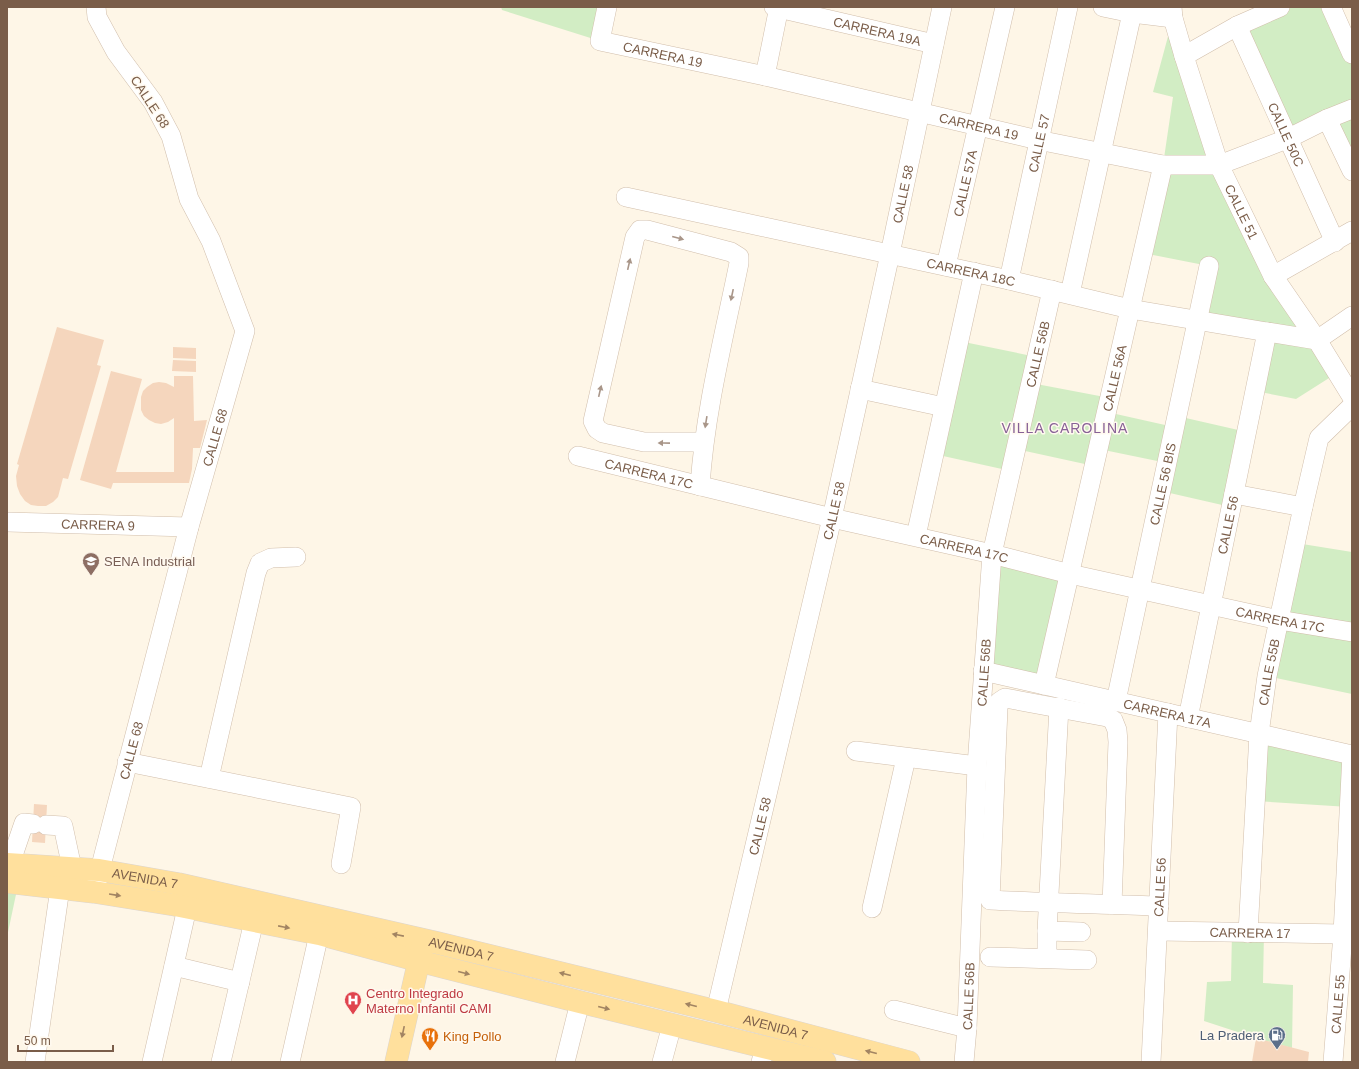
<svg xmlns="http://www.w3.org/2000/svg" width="1359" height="1069" font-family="Arial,sans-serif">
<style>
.green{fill:#d2edc4}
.building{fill:#f5d6bd}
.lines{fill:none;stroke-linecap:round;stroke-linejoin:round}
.minor-casing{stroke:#d1beab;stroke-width:20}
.major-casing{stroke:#dcd5d0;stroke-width:23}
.minor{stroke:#fff;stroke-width:19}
.major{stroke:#ffe09d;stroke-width:22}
.oneway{fill:#a99689}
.oneway2{fill:#a28462}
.labels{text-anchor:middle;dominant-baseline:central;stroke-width:3;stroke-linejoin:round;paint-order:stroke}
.street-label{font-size:13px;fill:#7a5d49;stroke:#fff9ef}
.education-label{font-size:13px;fill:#785e54;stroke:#fff9ef;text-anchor:start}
.health-label{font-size:13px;fill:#be3a42;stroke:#fff9ef;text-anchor:start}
.service-label{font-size:13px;fill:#4e5e75;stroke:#fff9ef;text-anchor:end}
.food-label{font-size:13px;fill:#c56008;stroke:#fff9ef;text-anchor:start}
.neighbourhood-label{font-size:14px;letter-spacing:1px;fill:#876196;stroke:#fff9ef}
</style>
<rect width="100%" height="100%" fill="#fef6e7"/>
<!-- green -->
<g class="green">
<path d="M 501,7 L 607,7 L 600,41 L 502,10 Z"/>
<path d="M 1280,7 L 1331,7 L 1352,54 L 1352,171 L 1327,119 L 1287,139 L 1237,26 Z"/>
<path d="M 1173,18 L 1219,165 L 1337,373 L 1296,399 L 1255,391 L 1267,333 L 1197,320 L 1209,266 L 1143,253 L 1163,165 L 1173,97 L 1153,92 Z"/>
<path d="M 959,341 L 1037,357 L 1031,383 L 1110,398 L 1107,412 L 1174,427 L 1177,416 L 1247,432 L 1231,507 L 1161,491 L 1167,463 L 1099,449 L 1094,466 L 1016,449 L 1011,471 L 934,454 Z"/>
<path d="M 1296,543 L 1352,552 L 1352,694 L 1267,676 Z"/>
<path d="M 992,554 L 1070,574 L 1044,685 L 983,671 Z"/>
<path d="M 1259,734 L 1352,755 L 1349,807 L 1255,801 Z"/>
<path d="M 7,884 L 18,885 L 7,937 Z"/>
<path d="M 1232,932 L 1264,933 L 1263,983 L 1293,985 L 1292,1048 L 1256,1038 L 1204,1021 L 1207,982 L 1231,981 Z"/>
</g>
<!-- building -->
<g class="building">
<path d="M 57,327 L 104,340 L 97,365 L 101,366 L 68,479 L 63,478 L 58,497 L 53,502 L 46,506 L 38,506 L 31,505 L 25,501 L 20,494 L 17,486 L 16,476 L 19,465 L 17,464 Z"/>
<path d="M 173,347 L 196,348 L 196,359 L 173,358 Z"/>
<path d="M 173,360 L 196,361 L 196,372 L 172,371 Z"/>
<path d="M 111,371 L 142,379 L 116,472 L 174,472 L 174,418 L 168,422 L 161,424 L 155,423 L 149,420 L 144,416 L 141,410 L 141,397 L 143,391 L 147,387 L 153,383 L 159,382 L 166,383 L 174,387 L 174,376 L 193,376 L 194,421 L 207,420 L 200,448 L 193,448 L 192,469 L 189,483 L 113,483 L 111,489 L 80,480 Z"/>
<path d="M 34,804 L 47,805 L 45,843 L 32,842 Z"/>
<path d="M 1256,1038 L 1309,1052 L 1308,1062 L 1252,1062 Z"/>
</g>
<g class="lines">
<!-- minor casing -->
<g class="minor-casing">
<g id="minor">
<path id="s1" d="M 607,7 L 600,41 L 765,76 L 1038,140 L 1163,165 L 1219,165 L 1287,139 L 1327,119 L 1352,109"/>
<path id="s2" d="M 774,7 L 934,44"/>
<path d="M 1103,7 L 1132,13 L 1173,18"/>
<path id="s3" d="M 1172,7 L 1173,18 L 1184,56 L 1219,165 L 1273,276 L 1317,340 L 1352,397"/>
<path d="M 1331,7 L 1352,54"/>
<path id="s4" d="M 1237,26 L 1335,242"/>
<path d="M 1184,56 L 1237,26 L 1280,7"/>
<path d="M 765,76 L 779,7"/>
<path d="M 1327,119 L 1352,171"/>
<path id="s5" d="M 626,197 L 1009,280 L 1130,309 L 1267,332 L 1317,340 L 1352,316"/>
<path id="s6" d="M 946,266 L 1005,7"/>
<path d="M 1273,276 L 1352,231"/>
<path id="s7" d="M 1009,280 L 1068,7"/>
<path d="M 1070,294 L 1132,13"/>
<path d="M 860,389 L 944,407"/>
<path id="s8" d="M 578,456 L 832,518 L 992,554 L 1070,574 L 1279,620 L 1352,632"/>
<path d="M 700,486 C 705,410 724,337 739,263 L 739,257 L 731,252 L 647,230 L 640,230 L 635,237 L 593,421 L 597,429 L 603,433 L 644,442 L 703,442"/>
<path d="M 1234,494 L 1303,507"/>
<path id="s9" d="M 7,522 L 189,527"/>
<path d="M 916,536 L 974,272"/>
<path id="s10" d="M 983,671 L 1352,755"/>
<path id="s11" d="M 1044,685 L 1163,165"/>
<path id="s12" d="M 1116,701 L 1209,266"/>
<path id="s13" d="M 1188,718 L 1267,332"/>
<path d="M 856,751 L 977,766"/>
<path d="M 127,762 L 351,807 L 341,864"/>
<path d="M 209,778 L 256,573 L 260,563 L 271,558 L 296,557"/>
<path d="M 46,825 L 63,826 L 72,868"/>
<path d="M 10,864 L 24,823 L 33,824"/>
<path id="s14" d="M 96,885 L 189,527 L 245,331 L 211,241 L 189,199 L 171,136 L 153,102 L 116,52 L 97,17 L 96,7"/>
<path d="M 1112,905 L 1118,742 L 1117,730 L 1113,720 L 1107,717 L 1005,698 L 999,702 L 998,708 L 990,900 C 1046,903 1103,904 1159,906"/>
<path d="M 872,908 L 906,758"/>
<path d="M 1047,931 L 1081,932"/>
<path id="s15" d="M 1158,931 L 1343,934"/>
<path id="s16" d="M 1248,933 L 1259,734 L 1267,676 L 1303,507 L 1319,438 L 1352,406"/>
<path d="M 990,957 L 1087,960"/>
<path d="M 1047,958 L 1047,931 L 1059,707"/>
<path d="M 174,966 L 240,982"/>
<path d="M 894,1010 L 967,1028"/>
<path id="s17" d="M 716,1011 L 832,518 L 890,254 L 942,7"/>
<path d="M 35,1062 L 60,888"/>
<path d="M 152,1062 L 187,908"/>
<path d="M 221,1062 L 254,921"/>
<path d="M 290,1062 L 319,934"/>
<path d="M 565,1062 L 580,1002"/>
<path d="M 662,1062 L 672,1025"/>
<path d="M 761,1062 L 765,1048"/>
<path id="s18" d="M 964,1062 L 967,1028 L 977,766 L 992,554 L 1052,290"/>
<path id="s19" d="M 1151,1062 L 1168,713"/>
<path id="s20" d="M 1333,1062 L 1343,934 L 1352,754"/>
</g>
</g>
<!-- major casing -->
<g class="major-casing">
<g id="major">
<path id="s21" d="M 7,864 L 99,870 L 179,884 L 438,943 L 716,1011 L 909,1062"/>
<path d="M 7,882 L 94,892 L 175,905 L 319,934 L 419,961 L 580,1002 L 825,1062"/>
<path d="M 396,1062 L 422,947"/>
</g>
</g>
<!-- minor -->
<use href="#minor" class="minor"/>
<!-- major -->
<use href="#major" class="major"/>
</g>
<!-- one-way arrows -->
<defs><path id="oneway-solid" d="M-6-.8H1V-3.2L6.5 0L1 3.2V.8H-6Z"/></defs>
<g class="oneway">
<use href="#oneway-solid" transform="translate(678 238) rotate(15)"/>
<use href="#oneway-solid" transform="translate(629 264) rotate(-77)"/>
<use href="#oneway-solid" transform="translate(732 295) rotate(102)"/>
<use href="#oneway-solid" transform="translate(600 391) rotate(-77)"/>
<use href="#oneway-solid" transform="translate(706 422) rotate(99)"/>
<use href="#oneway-solid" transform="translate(664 443) rotate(-179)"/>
</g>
<g class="oneway2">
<use href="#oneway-solid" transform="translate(115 895) rotate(9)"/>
<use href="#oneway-solid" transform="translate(284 927) rotate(11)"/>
<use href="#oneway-solid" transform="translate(398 935) rotate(-169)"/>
<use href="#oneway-solid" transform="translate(464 973) rotate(14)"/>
<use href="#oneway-solid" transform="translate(565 974) rotate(-166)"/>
<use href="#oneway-solid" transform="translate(691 1005) rotate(-166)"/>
<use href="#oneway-solid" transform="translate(604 1008) rotate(14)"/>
<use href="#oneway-solid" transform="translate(403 1032) rotate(102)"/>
<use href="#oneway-solid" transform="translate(871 1052) rotate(-166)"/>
</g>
<!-- icons -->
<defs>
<g id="university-pin" transform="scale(0.9)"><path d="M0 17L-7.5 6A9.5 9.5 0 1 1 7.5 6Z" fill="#8d6e63" stroke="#fff9ef"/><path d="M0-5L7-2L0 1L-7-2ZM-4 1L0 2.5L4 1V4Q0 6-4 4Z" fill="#fff"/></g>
<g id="hospital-pin" transform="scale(0.9)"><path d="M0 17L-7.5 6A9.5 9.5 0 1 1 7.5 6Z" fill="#e0444e" stroke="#fff9ef"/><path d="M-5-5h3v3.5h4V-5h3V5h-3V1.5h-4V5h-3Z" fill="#fff"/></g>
<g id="fuel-pin" transform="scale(0.9)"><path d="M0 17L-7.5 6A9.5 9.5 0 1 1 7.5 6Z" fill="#5c6f8a" stroke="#fff9ef"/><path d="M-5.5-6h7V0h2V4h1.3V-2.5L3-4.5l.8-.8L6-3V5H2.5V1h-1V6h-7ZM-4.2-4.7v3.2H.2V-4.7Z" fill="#fff"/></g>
<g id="restaurant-pin" transform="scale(0.9)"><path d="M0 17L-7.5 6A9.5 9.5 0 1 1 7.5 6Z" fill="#e8710a" stroke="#fff9ef"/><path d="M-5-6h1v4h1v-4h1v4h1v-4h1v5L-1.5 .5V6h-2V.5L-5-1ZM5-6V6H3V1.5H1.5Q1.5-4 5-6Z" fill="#fff"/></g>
</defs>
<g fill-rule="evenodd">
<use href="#university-pin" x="91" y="561"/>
<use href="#hospital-pin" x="353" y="1000"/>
<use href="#fuel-pin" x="1277" y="1035"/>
<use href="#restaurant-pin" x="430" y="1036"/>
</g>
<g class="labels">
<!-- street labels -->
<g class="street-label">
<text stroke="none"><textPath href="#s2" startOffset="106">CARRERA 19A</textPath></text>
<text stroke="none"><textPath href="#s1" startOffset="99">CARRERA 19</textPath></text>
<text transform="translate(150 102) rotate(57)">CALLE 68</text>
<text stroke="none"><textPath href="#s1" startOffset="423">CARRERA 19</textPath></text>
<text stroke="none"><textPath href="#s4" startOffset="119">CALLE 50C</textPath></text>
<text stroke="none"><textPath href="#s7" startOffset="140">CALLE 57</textPath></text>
<text stroke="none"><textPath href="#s6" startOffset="85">CALLE 57A</textPath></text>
<text stroke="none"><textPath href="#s17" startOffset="838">CALLE 58</textPath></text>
<text stroke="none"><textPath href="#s3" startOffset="217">CALLE 51</textPath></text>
<text stroke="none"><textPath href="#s5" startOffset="353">CARRERA 18C</textPath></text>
<text stroke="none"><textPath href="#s18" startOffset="714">CALLE 56B</textPath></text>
<text stroke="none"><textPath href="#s11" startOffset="315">CALLE 56A</textPath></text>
<text stroke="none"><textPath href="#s14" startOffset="463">CALLE 68</textPath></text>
<text stroke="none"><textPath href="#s8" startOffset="73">CARRERA 17C</textPath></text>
<text stroke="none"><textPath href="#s12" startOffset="222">CALLE 56 BIS</textPath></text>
<text stroke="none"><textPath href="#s17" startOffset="514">CALLE 58</textPath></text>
<text stroke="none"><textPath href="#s9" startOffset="91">CARRERA 9</textPath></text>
<text stroke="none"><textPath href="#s13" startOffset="197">CALLE 56</textPath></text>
<text stroke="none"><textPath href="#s8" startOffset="397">CARRERA 17C</textPath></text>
<text stroke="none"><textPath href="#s8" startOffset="721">CARRERA 17C</textPath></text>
<text stroke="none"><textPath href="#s16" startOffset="262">CALLE 55B</textPath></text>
<text stroke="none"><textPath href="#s18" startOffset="390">CALLE 56B</textPath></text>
<text stroke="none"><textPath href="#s10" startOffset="189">CARRERA 17A</textPath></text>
<text stroke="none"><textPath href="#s14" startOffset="139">CALLE 68</textPath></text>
<text stroke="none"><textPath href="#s17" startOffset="190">CALLE 58</textPath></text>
<text stroke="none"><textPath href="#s21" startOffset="139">AVENIDA 7</textPath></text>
<text stroke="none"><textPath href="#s19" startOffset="175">CALLE 56</textPath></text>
<text stroke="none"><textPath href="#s15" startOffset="92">CARRERA 17</textPath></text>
<text stroke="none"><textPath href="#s21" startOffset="463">AVENIDA 7</textPath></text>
<text stroke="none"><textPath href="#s18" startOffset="66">CALLE 56B</textPath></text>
<text stroke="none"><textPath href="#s20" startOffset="58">CALLE 55</textPath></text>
<text stroke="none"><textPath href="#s21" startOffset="787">AVENIDA 7</textPath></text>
</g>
<!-- education labels -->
<g class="education-label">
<text x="104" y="561">SENA Industrial</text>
</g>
<!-- health labels -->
<g class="health-label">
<text x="366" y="993">Centro Integrado<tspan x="366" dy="15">Materno Infantil CAMI</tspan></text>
</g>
<!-- service labels -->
<g class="service-label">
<text x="1264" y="1035">La Pradera</text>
</g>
<!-- food labels -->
<g class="food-label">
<text x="443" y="1036">King Pollo</text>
</g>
<!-- neighbourhood labels -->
<g class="neighbourhood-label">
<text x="1065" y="428">VILLA CAROLINA</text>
</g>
</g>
<!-- border -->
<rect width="1359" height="1069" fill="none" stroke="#7a5d49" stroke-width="16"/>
<!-- scale -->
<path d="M18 1045v6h95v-6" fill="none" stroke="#7a5d49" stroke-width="2"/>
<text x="24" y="1045" font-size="12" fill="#7a5d49" stroke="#fff9ef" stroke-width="3" paint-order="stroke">50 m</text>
</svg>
